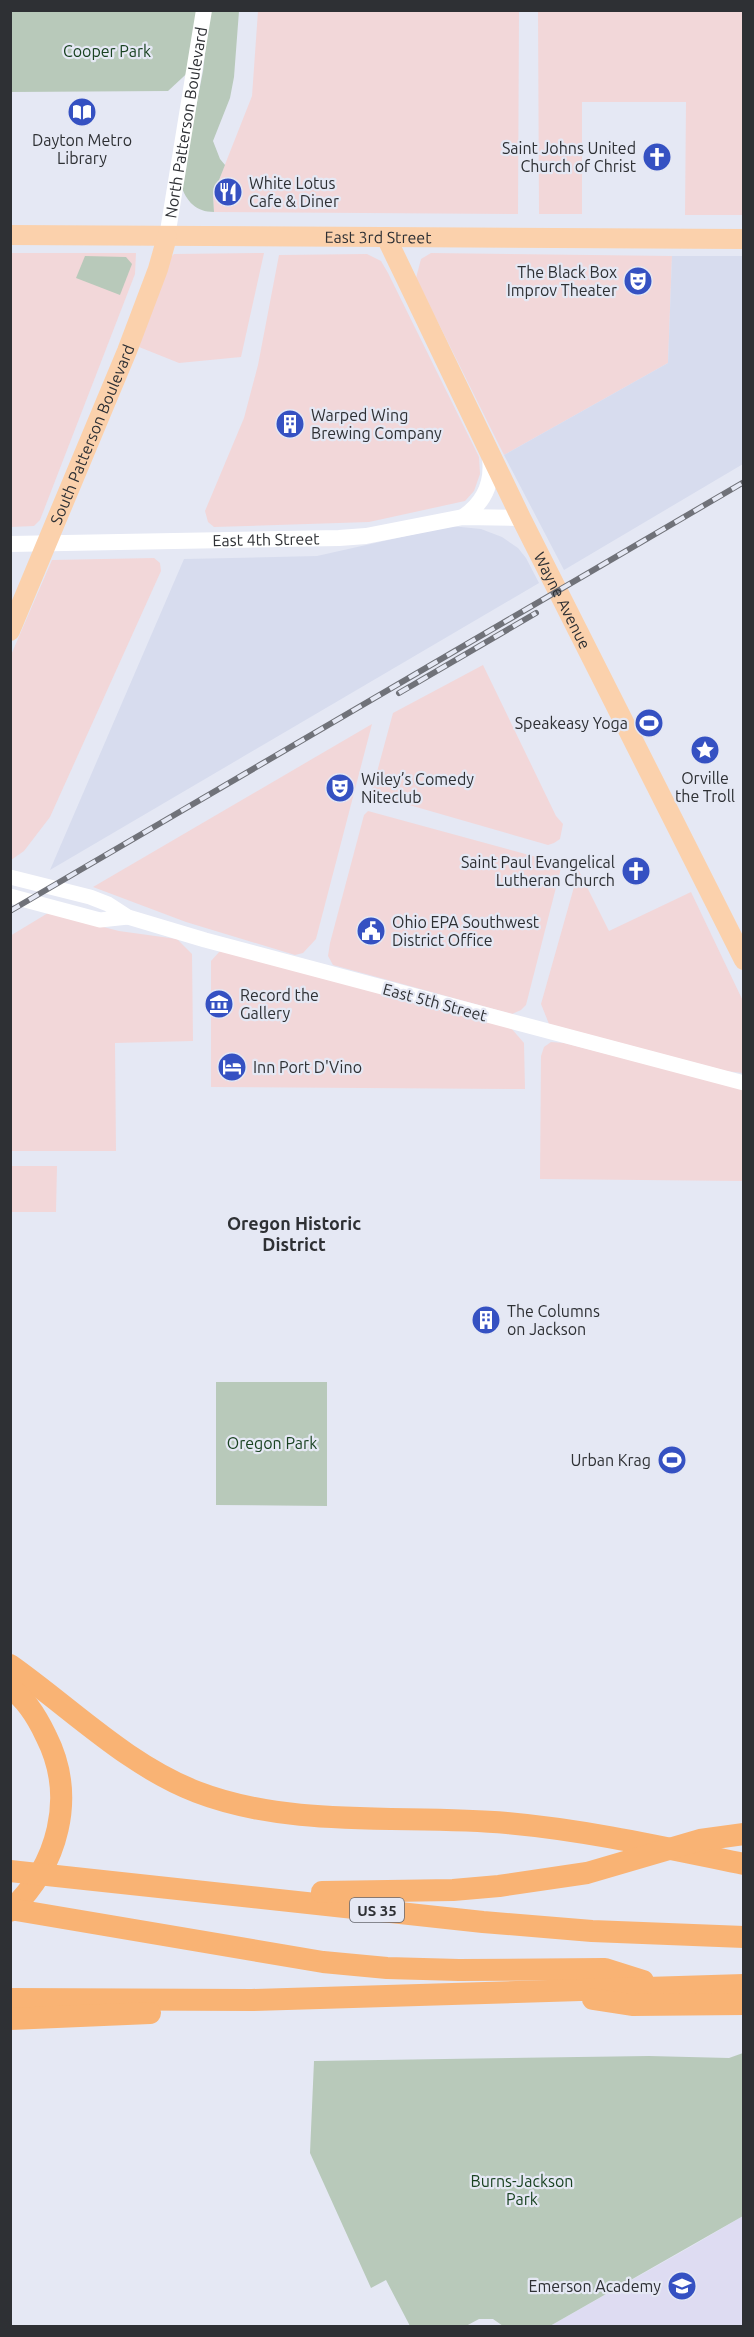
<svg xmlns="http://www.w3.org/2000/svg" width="754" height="2337" font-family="Ubuntu,sans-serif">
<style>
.commercial{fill:#f2d7d9}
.built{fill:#d7dcee}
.education{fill:#dedcf2}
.green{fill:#b8c9ba}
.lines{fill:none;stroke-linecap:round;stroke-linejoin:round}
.tertiary{stroke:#fff;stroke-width:15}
.secondary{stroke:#fff;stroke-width:16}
.primary{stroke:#fbd1ac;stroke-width:20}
.motorway{stroke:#f9b374;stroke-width:22}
.rail-casing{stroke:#707279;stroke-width:6}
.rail{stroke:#e5e8f4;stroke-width:4;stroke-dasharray:11;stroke-linecap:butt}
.labels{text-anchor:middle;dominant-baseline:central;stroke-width:4.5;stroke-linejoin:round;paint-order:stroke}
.shield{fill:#e5e8f4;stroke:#65676e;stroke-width:1.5}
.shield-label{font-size:15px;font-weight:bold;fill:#2e3034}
.park-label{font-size:16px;fill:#194221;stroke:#e5e8f4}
.street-label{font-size:16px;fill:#2e3034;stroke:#e5e8f4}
.poi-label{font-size:16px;fill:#2e3034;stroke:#e5e8f4;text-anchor:start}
.neighbourhood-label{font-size:18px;font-weight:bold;fill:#2e3034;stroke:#e5e8f4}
</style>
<rect width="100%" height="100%" fill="#e5e8f4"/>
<!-- commercial -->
<g class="commercial">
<path d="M 258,11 L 519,11 L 518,214 L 214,212 L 213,195 L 252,96 Z"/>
<path d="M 538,11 L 743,11 L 743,215 L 685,215 L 686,102 L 582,102 L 582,214 L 539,214 Z"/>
<path d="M 10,253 L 136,253 L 135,274 L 40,520 L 34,526 L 11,527 Z"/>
<path d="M 264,253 L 241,357 L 179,363 L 139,347 L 167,261 L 174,254 Z"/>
<path d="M 431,253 L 672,256 L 668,363 L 504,455 L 416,278 L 421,259 Z"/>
<path d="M 367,254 L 381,261 L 388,273 L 479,457 L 480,474 L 474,491 L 465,501 L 369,522 L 214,527 L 208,522 L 205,511 L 244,418 L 258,365 L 279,255 Z"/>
<path d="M 154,558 L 160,563 L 161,571 L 50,817 L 24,851 L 11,860 L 11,655 L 52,560 Z"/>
<path d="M 483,665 L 556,816 L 563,824 L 560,839 L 554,843 L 548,845 L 371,794 L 393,713 Z"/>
<path d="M 372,724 L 316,939 L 303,953 L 295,955 L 186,922 L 93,887 Z"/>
<path d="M 368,811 L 562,864 L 526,1005 L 521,1010 L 512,1014 L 333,965 L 328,956 L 330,943 L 364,815 Z"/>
<path d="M 574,866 L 579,871 L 609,931 L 691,892 L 743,1001 L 743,1073 L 726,1071 L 549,1024 L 541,1004 L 574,887 Z"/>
<path d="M 48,913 L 119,931 L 177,939 L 192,954 L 193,1041 L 115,1043 L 116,1151 L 11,1151 L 10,936 Z"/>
<path d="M 220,951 L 511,1028 L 524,1043 L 525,1089 L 211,1087 L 211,961 Z"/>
<path d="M 551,1042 L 564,1043 L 743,1089 L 743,1181 L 540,1179 L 541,1056 L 544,1047 Z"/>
<path d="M 11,1166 L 57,1166 L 56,1212 L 11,1212 Z"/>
</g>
<!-- built -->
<g class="built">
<path d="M 672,256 L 743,256 L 743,464 L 564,570 L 504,455 L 668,363 Z"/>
<path d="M 451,526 L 481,529 L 502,537 L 518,548 L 526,558 L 539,583 L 50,870 L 184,559 L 317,556 Z"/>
</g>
<!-- education -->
<path class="education" d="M 743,2216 L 743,2326 L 550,2326 L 692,2246 Z"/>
<!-- green -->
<g class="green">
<path d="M 10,11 L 204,11 L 196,65 L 168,91 L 11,92 Z"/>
<path d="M 210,11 L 239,11 L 234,77 L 230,98 L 213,141 L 220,159 L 225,165 L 213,195 L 214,212 C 196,212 186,201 181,185 L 203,71 Z"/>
<path d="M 85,256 L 126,257 L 132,264 L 120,295 L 76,278 Z"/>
<path d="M 216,1382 L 327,1382 L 327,1506 L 216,1505 Z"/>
<path d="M 743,2053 L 743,2216 L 550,2326 L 503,2326 L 493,2319 L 479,2319 L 466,2326 L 410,2326 L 386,2280 L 371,2288 L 310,2153 L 314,2061 L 649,2056 L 729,2058 Z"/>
</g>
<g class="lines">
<!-- tertiary -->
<g class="tertiary">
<path d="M 10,877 L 90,897 L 108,904 L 128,917 L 205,940 L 744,1083"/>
<path d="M 10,896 L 100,920 L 128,917"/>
</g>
<!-- secondary -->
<g class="secondary">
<path id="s1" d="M 167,237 L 204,10"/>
<path d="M 463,517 C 484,503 493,483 490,458"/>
<path id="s2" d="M 10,544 L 339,538 L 366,536 L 463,517 L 521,518"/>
</g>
<!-- primary -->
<g class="primary">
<path id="s3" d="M 10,235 L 744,239"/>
<path id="s4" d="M 386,237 L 521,518 L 744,960"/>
<path id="s5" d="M 10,631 L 127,351 L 158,269 L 167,237"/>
</g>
<!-- motorway -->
<g class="motorway">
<path d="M 10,1665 C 71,1708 127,1765 197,1792 C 293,1829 406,1814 507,1823 C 586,1830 666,1848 744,1864"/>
<path d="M 10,1688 C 26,1699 38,1719 46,1736 C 77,1797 58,1865 10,1911"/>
<path d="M 10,1871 L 483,1922 L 592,1931 L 744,1937"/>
<path d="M 322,1892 L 453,1890 L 499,1886 L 587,1873 L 700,1840 L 744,1834"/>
<path d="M 10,1909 L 323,1962 L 387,1968 L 459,1970 L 605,1969 L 643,1981"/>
<path d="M 10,1999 L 252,2000 L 744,1985"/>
<path d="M 593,1999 L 632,2005 L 744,2004"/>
<path d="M 10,2019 L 150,2013"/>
</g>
<!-- rail casing -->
<g class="rail-casing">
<g id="rail">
<path d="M 399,693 L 536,613"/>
<path d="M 10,911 L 744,482"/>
</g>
</g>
<!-- rail -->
<use href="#rail" class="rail"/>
</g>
<!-- icons -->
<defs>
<g id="library-disc" transform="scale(1.5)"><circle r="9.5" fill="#3551c2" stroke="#e5e8f4"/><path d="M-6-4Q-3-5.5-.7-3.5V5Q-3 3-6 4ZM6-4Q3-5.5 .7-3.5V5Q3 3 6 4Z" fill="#fff"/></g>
<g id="church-disc" transform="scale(1.5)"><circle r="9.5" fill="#3551c2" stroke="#e5e8f4"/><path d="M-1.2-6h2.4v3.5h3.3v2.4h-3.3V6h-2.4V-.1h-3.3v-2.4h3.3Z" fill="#fff"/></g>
<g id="restaurant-disc" transform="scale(1.5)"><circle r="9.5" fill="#3551c2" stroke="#e5e8f4"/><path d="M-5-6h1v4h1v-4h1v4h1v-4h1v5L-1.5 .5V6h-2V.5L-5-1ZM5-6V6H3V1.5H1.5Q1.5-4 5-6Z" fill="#fff"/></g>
<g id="theatre-disc" transform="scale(1.5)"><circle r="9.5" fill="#3551c2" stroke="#e5e8f4"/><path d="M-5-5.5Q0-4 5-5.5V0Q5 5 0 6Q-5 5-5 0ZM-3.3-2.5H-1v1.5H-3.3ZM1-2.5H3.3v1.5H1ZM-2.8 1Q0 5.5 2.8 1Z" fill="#fff"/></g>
<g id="building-disc" transform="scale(1.5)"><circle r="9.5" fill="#3551c2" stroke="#e5e8f4"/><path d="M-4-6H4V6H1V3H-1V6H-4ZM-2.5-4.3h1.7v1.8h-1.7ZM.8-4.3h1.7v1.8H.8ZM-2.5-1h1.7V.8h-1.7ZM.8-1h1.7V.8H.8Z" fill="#fff"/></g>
<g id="stadium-disc" transform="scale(1.5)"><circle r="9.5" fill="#3551c2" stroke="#e5e8f4"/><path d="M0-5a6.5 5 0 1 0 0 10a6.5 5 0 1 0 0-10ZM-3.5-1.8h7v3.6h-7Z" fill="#fff"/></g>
<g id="sight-disc" transform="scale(1.5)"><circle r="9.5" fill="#3551c2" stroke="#e5e8f4"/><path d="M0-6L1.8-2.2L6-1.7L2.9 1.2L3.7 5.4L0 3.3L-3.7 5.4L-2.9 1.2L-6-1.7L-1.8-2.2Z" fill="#fff"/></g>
<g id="civic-disc" transform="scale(1.5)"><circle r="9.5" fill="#3551c2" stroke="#e5e8f4"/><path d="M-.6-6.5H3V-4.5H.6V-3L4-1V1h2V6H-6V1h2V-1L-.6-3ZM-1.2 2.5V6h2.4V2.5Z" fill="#fff"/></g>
<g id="museum-disc" transform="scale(1.5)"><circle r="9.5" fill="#3551c2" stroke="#e5e8f4"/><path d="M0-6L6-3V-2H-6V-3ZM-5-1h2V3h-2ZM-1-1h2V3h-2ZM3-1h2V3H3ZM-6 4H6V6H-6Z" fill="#fff"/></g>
<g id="hotel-disc" transform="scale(1.5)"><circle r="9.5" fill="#3551c2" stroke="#e5e8f4"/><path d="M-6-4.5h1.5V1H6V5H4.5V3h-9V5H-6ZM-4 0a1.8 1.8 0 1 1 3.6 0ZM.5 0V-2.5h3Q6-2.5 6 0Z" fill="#fff"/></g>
<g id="school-disc" transform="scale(1.5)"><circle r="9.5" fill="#3551c2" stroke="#e5e8f4"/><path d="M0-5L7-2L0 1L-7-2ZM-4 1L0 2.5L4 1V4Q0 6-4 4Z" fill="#fff"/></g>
</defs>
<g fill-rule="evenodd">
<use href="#library-disc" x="82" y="112"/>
<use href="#church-disc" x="657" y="157"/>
<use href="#restaurant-disc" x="228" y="192"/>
<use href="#theatre-disc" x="638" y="281"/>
<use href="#building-disc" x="290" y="424"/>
<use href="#stadium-disc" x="649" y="723"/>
<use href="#sight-disc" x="705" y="750"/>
<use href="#theatre-disc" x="340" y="788"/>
<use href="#church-disc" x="636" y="871"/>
<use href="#civic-disc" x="371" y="931"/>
<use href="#museum-disc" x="219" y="1004"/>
<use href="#hotel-disc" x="232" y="1067"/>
<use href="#building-disc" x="486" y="1320"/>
<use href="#stadium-disc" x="672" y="1460"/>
<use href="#school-disc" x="682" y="2286"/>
</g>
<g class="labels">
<!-- shield labels -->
<rect class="shield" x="350" y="1898" width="54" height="24" rx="4.5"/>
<g class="shield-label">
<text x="377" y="1910">US 35</text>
</g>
<!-- park labels -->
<g class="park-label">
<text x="107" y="51">Cooper Park</text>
<text x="272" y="1443">Oregon Park</text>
<text x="522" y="2181">Burns-Jackson<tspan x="522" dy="18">Park</tspan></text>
</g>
<!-- street labels -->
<g class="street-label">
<text stroke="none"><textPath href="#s1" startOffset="116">North Patterson Boulevard</textPath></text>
<text stroke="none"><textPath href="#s3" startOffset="368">East 3rd Street</textPath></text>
<text stroke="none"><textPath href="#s5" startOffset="213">South Patterson Boulevard</textPath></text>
<text stroke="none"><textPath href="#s2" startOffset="256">East 4th Street</textPath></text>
<text stroke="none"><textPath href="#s4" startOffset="404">Wayne Avenue</textPath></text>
<text transform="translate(435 1002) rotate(15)">East 5th Street</text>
</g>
<!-- poi labels -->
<g class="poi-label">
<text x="82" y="140" text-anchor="middle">Dayton Metro<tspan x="82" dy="18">Library</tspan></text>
<text x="636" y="148" text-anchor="end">Saint Johns United<tspan x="636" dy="18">Church of Christ</tspan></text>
<text x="249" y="183">White Lotus<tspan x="249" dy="18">Cafe &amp; Diner</tspan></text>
<text x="617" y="272" text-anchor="end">The Black Box<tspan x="617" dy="18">Improv Theater</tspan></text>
<text x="311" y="415">Warped Wing<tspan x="311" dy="18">Brewing Company</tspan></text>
<text x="628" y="723" text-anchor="end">Speakeasy Yoga</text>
<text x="705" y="778" text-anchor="middle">Orville<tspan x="705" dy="18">the Troll</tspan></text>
<text x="361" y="779">Wiley’s Comedy<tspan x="361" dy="18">Niteclub</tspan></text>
<text x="615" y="862" text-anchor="end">Saint Paul Evangelical<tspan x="615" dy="18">Lutheran Church</tspan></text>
<text x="392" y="922">Ohio EPA Southwest<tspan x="392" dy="18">District Office</tspan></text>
<text x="240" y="995">Record the<tspan x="240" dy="18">Gallery</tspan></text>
<text x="253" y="1067">Inn Port D'Vino</text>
<text x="507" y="1311">The Columns<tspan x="507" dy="18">on Jackson</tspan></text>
<text x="651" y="1460" text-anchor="end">Urban Krag</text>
<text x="661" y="2286" text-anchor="end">Emerson Academy</text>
</g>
<!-- neighbourhood labels -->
<g class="neighbourhood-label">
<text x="294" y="1223">Oregon Historic<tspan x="294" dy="21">District</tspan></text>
</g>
</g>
<!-- border -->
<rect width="754" height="2337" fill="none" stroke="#2e3034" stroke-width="24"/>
</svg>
